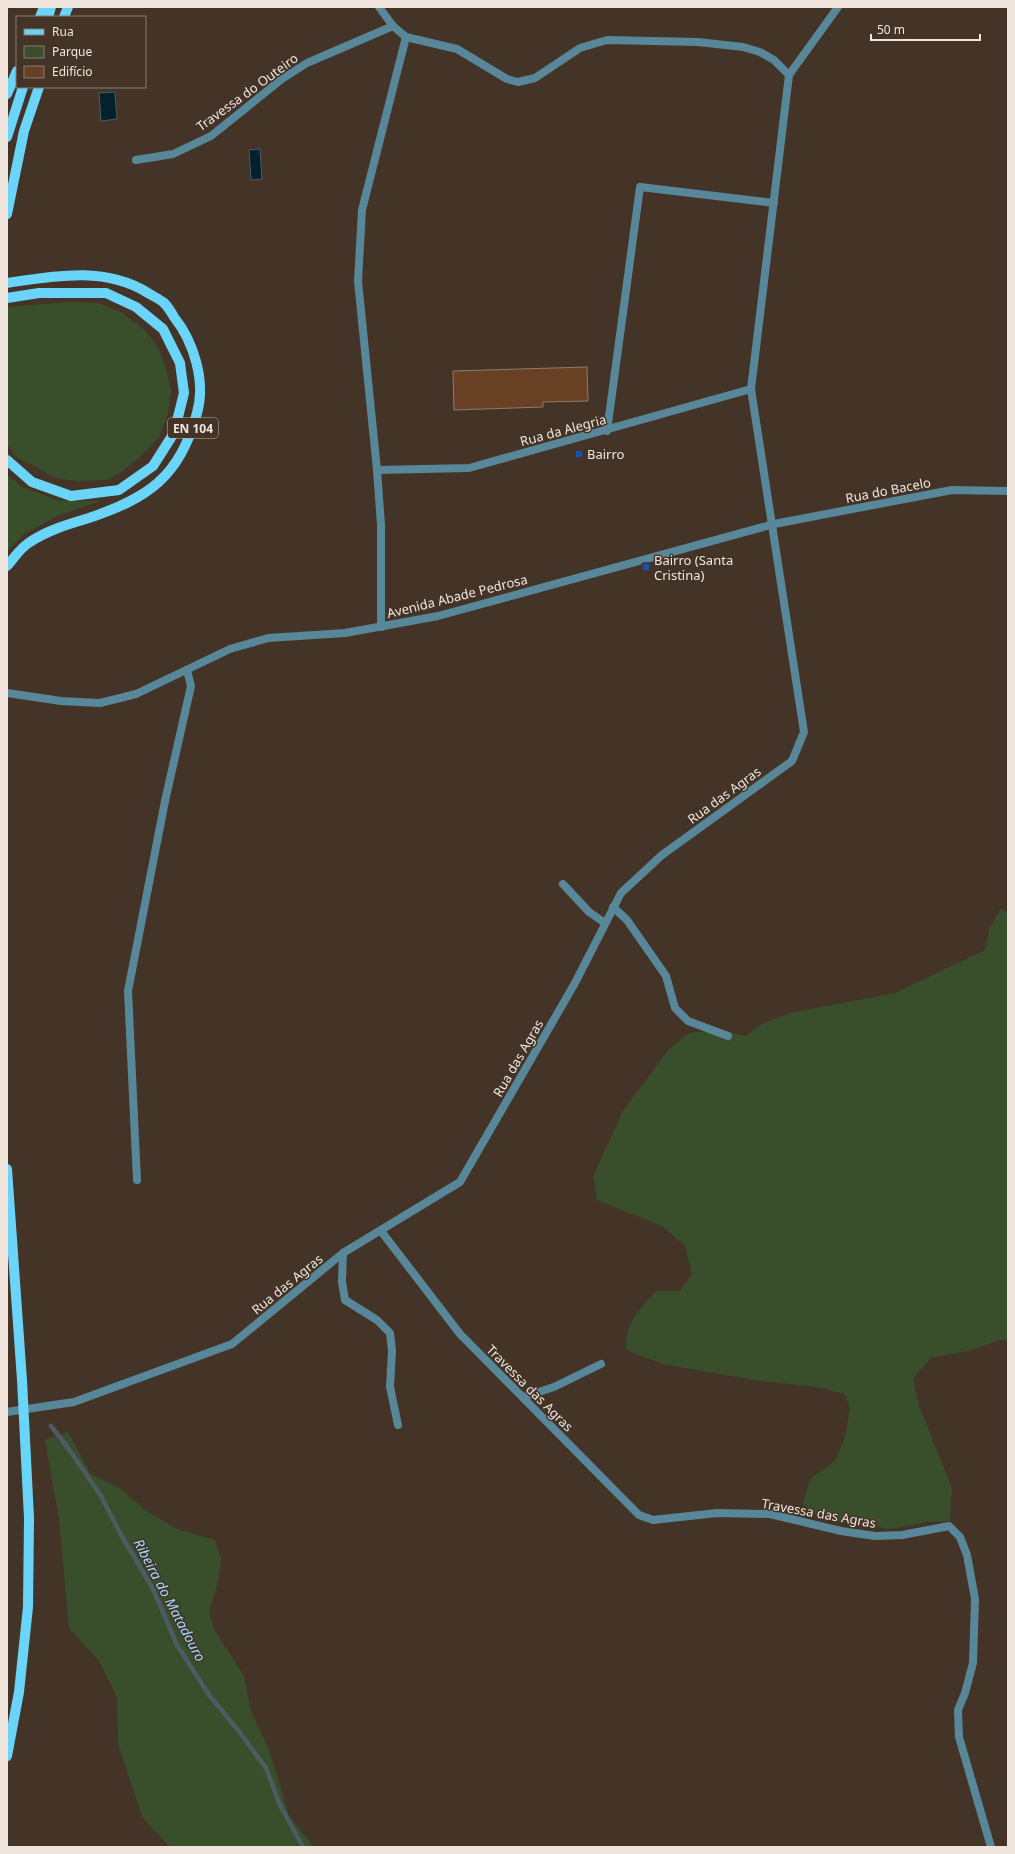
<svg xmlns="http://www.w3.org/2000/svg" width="1015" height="1854" font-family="'Noto Sans',sans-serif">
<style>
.green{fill:#394f2c}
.water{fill:#06212e;stroke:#4c5c62}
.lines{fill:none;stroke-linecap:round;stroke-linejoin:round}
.stream{stroke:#4c5c62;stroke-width:4.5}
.building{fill:#684124;stroke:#8f7c6e}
.minor{stroke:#578798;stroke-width:8}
.tertiary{stroke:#578798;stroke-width:8}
.primary{stroke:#6bd5f9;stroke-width:10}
.transit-dot{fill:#1a4fb4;stroke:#433427;stroke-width:1.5}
.labels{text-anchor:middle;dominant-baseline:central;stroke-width:3;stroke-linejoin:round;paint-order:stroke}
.shield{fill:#433427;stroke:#bbb0a6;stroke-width:1}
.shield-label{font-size:12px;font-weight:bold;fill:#efe5dd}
.street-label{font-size:13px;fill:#efe5dd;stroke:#433427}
.poi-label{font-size:13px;fill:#efe5dd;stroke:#433427;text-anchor:start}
.water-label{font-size:14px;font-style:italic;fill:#9bdafc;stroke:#433427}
</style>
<rect width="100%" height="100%" fill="#433427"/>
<!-- green -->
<g class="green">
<path d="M 69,302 L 98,303 L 121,312 L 146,331 L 158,348 L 166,368 L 171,390 L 168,414 L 159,437 L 138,459 L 120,473 L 106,480 L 77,481 L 56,478 L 34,466 L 16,457 L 7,444 L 7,307 Z"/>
<path d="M 7,475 L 22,487 L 60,501 L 100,501 L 59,515 L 24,534 L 7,551 Z"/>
<path d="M 1001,908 L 1008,913 L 1008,1341 L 1000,1340 L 972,1350 L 931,1358 L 913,1378 L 919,1406 L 952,1488 L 950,1521 L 927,1522 L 890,1529 L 819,1518 L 803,1504 L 810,1479 L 835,1461 L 845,1436 L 850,1409 L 845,1394 L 818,1387 L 760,1381 L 663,1364 L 626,1350 C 625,1323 639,1310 656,1291 L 680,1291 L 692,1274 L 685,1246 L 662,1226 L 597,1200 L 593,1176 L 623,1111 L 668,1050 L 689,1033 L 723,1030 L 745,1036 L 762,1024 L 791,1013 L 895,993 L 985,950 L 989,929 Z"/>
<path d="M 68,1432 L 91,1474 L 119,1488 L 148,1512 L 177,1529 L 215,1540 L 221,1559 L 218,1582 L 209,1612 L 215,1631 L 244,1676 L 251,1711 L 269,1750 L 289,1816 L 314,1847 L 170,1847 L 142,1817 L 118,1743 L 117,1697 L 99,1661 L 69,1628 L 59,1519 L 45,1440 Z"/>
</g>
<!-- water -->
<g class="water">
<path d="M 115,92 L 117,119 L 101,121 L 99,93 Z"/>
<path d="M 260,149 L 262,179 L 251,180 L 249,150 Z"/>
</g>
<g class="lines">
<!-- stream -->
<path class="stream" d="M 51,1426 L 66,1445 L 101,1496 L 120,1533 L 153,1589 L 177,1645 L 209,1695 L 237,1729 L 266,1768 L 280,1805 L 303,1847"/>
</g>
<!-- building -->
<path class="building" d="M 587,367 L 588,401 L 543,402 L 543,407 L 454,410 L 453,371 Z"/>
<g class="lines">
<!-- minor -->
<g class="minor">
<path d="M 379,7 L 393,26 L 406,37 L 457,49 L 507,79 L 518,82 L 535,78 L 580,48 L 607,40 L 698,42 L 743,47 L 760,52 L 774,60 L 789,75"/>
<path d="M 789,75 L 838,7"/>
<path d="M 136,160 L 173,154 L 211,136 L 282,79 L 307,63 L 393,26"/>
<path d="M 607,431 L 640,187 L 774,203"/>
<path d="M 377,470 L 469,468 L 751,389"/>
<path d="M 381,627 L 381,525 L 377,470 L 358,281 L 362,210 L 406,37"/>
<path d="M 563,884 L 589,912 L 605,923"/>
<path d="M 613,907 L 627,920 L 666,976 L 675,1008 L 688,1021 L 728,1036"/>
<path d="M 137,1180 L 128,991 L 165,801 L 191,686 L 187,670"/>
<path d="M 381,1231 L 460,1334 L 639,1515 L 653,1520 L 717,1513 L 770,1514 L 841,1531 L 875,1536 L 902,1535 L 949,1526 L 960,1537 L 967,1555 L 975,1599 L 973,1663 L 965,1693 L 958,1710 L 959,1737 L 991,1847"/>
<path d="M 343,1253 L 342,1282 L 345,1300 L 377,1320 L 390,1333 L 392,1351 L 390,1387 L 398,1425"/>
<path d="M 523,1397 L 554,1387 L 601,1364"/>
<path d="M 7,1412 L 74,1402 L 232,1344 L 343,1253 L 460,1182 L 575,983 L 621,893 L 662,855 L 792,761 L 804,732 L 751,389 L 789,75"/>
</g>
<!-- tertiary -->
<path class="tertiary" d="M 7,693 L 61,701 L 100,703 L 136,694 L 230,649 L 268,638 L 345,633 L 438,616 L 774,524 L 952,490 L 1008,491"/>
<!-- primary -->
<g class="primary">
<path d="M 40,17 L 44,7"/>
<path d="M 48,17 L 51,7"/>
<path d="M 64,17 L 68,7"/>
<path d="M 7,94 L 17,71"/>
<path d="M 7,137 L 23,87"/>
<path d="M 7,214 L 24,131 L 39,87"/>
<path d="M 7,283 C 54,276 105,266 148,293 C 153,296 159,299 163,302 C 168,306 171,312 174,317 C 194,342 206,382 197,413 C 180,477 148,498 89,518 C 69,524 48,530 30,542 C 21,547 14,558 7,566"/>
<path d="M 7,298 L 39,293 L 106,293 L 136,307 L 163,329 L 180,363 L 184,393 L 174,433 L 153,466 L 119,490 L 71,496 L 32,482 L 7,460"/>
<path d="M 7,1169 L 22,1380 L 29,1518 L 28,1607 L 19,1692 L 7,1756"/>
</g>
</g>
<!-- markers -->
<g class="transit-dot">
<rect x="575" y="450" width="8" height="8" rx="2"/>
<rect x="642" y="563" width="8" height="8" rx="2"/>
</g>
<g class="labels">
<!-- shield labels -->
<rect class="shield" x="168" y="418" width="50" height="20" rx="3"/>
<g class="shield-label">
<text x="193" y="428">EN 104</text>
</g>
<!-- street labels -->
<g class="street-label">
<text transform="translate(247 92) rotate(-36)">Travessa do Outeiro</text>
<text transform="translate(563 430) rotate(-15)">Rua da Alegria</text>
<text transform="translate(888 490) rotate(-11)">Rua do Bacelo</text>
<text transform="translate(457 596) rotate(-14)">Avenida Abade Pedrosa</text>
<text transform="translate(724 795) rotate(-36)">Rua das Agras</text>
<text transform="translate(518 1058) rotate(-60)">Rua das Agras</text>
<text transform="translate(287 1284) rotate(-39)">Rua das Agras</text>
<text transform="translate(530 1388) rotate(45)">Travessa das Agras</text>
<text transform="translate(819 1513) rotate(10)">Travessa das Agras</text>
</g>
<!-- poi labels -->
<g class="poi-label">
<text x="587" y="454">Bairro</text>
<text x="654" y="560">Bairro (Santa<tspan x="654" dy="15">Cristina)</tspan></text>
</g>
<!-- water labels -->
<g class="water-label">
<text transform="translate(170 1600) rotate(62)">Ribeira do Matadouro</text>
</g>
</g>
<!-- border -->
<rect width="1015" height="1854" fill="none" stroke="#efe5dd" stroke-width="16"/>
<!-- legend -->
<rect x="16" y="16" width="130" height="72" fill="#433427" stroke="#887b70"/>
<rect x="24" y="29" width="20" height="6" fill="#6bd5f9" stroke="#887b70"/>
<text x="52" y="36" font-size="12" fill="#efe5dd">Rua</text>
<rect x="24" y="46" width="20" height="12" fill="#394f2c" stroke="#887b70"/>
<text x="52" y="56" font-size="12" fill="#efe5dd">Parque</text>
<rect x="24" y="66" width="20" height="12" fill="#684124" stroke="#887b70"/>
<text x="52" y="76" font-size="12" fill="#efe5dd">Edifício</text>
<!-- scale -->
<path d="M871 34v6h109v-6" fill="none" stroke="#efe5dd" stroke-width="2"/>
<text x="877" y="34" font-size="12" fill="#efe5dd" stroke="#433427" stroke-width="3" paint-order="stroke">50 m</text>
</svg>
